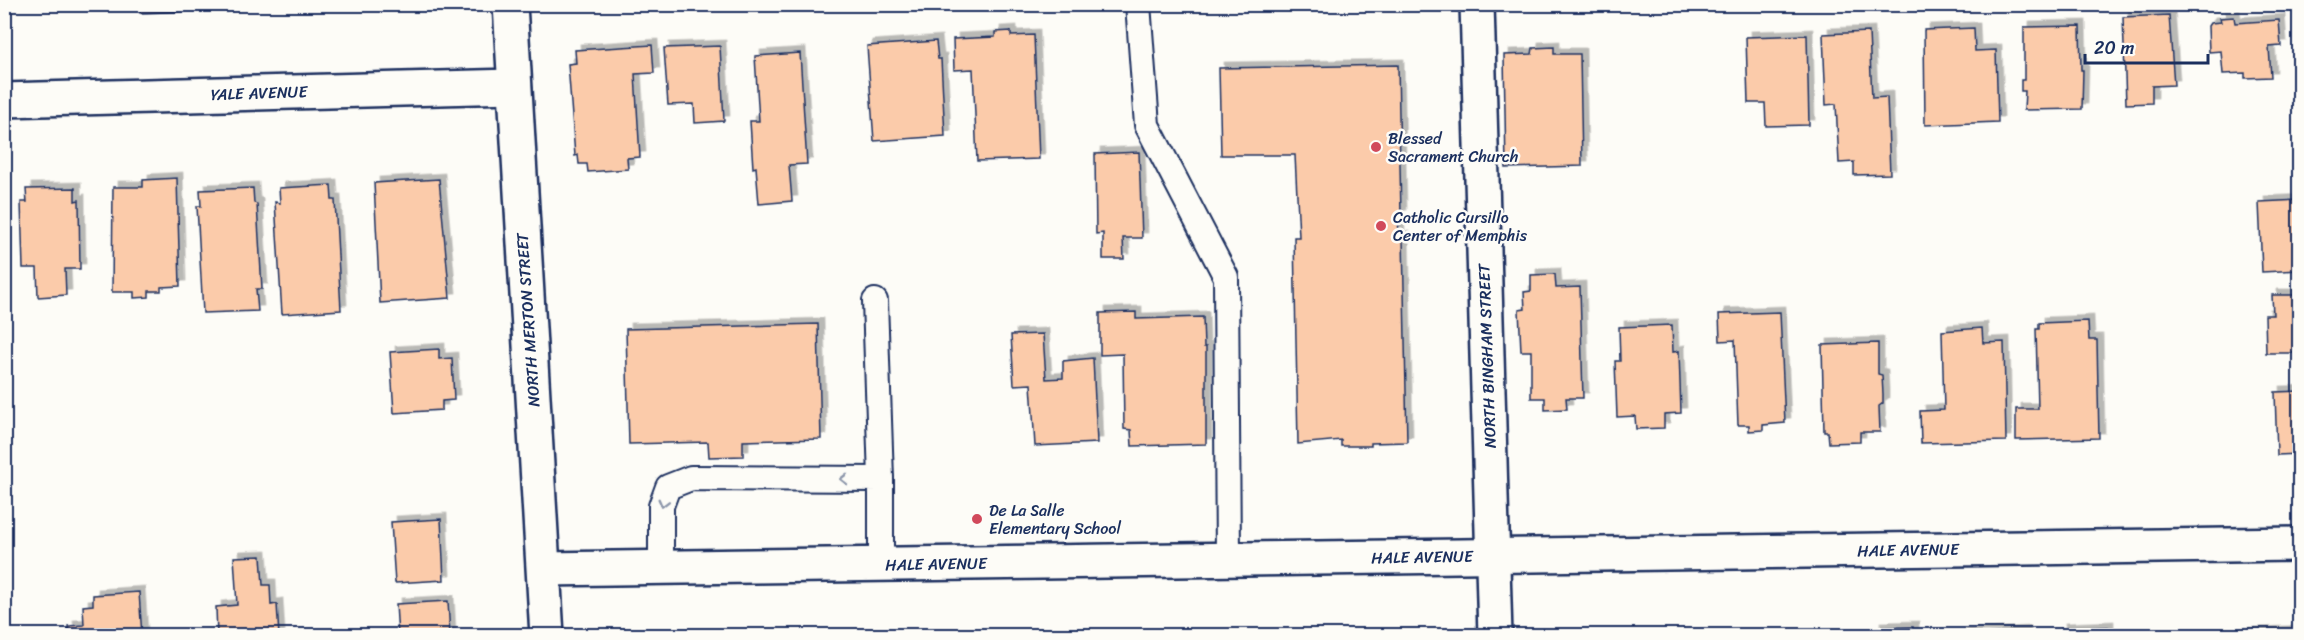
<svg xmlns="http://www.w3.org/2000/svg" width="2304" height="640" font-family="Sriracha,sans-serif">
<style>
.building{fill:#fbcbaa;stroke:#1b2f5e;stroke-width:1.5;filter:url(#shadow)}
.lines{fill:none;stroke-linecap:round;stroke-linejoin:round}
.service-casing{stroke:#1b2f5e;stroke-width:28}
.minor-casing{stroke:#1b2f5e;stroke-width:38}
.service{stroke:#fdfcf7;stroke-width:24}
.minor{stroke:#fdfcf7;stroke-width:33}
.oneway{stroke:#8c96aa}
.poi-dot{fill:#d1495b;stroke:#fdfcf7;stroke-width:2}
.labels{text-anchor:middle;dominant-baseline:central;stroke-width:5;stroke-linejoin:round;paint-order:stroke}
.street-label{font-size:16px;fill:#1b2f5e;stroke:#fdfcf7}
.poi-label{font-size:16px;fill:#1b2f5e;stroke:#fdfcf7;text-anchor:start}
</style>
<defs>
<filter id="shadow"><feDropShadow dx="5.5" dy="-5.5" stdDeviation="0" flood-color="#0004"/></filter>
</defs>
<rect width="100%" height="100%" fill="#fdfcf7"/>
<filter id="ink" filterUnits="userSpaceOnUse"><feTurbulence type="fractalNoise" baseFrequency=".0167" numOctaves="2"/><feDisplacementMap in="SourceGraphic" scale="12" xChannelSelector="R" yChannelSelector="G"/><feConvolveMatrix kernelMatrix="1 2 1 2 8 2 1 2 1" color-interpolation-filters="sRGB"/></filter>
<g filter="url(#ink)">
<!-- building -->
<g class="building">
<path d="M 140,4 L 248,4 L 248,8 L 224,12 L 224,10 L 140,13 Z"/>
<path d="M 2169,15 L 2174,85 L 2152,86 L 2152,103 L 2126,104 L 2123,17 Z"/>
<path d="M 2234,17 L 2235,23 L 2279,20 L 2281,46 L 2269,47 L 2271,77 L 2245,78 L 2245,73 L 2223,74 L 2221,51 L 2209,52 L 2208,26 L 2210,23 L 2221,22 L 2220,18 Z"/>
<path d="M 2080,26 L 2081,70 L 2083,70 L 2082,109 L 2024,110 L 2025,91 L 2021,91 L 2021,80 L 2024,80 L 2024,27 Z"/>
<path d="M 1974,28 L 1975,51 L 1996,50 L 1998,122 L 1925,125 L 1924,30 Z"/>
<path d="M 1011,31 L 1011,36 L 1034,35 L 1039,159 L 977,161 L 973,69 L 954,70 L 953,39 L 995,37 L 995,32 Z"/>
<path d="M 1869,32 L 1872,98 L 1887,97 L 1890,174 L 1854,175 L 1854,162 L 1839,163 L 1836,104 L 1826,105 L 1823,34 Z"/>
<path d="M 1807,35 L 1809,125 L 1766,126 L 1765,103 L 1748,103 L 1746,37 Z"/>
<path d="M 936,41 L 938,59 L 941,59 L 945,136 L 874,141 L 867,46 Z"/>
<path d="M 652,45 L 654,73 L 635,74 L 640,157 L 627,158 L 628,169 L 588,172 L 587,164 L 579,164 L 578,155 L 575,156 L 568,64 L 576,63 L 575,50 Z"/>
<path d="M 720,46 L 724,121 L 695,123 L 694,104 L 668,105 L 664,48 Z"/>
<path d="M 1554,47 L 1554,54 L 1580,54 L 1582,166 L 1506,168 L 1504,55 L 1532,54 L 1533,48 Z"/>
<path d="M 800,53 L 807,164 L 789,165 L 792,201 L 759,204 L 756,167 L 753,168 L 750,121 L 759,121 L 755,56 Z"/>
<path d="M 1398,65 L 1401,215 L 1398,215 L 1399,237 L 1403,237 L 1407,442 L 1371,443 L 1371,446 L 1341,446 L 1341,440 L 1298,444 L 1294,237 L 1299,237 L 1295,155 L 1221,155 L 1219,68 Z"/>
<path d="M 1139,152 L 1142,238 L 1123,238 L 1124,259 L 1103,259 L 1103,233 L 1096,234 L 1095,154 Z"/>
<path d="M 177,178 L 180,286 L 161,287 L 161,291 L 149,291 L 149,297 L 134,298 L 134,292 L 112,292 L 113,187 L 143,187 L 143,180 Z"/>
<path d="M 439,179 L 450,298 L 380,303 L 374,183 Z"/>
<path d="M 331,185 L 332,200 L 335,200 L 341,310 L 282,314 L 275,202 L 280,203 L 279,188 Z"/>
<path d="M 75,188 L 75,201 L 79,200 L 80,269 L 65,269 L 66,295 L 38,297 L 37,268 L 23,268 L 21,202 L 27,202 L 26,189 Z"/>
<path d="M 253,188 L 254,203 L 257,204 L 262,289 L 256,289 L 258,311 L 203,313 L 197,206 L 201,206 L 200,190 Z"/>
<path d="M 2299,197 L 2300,270 L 2262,272 L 2259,202 L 2299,200 Z"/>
<path d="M 1555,274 L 1556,288 L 1580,287 L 1583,398 L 1566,398 L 1567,409 L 1545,410 L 1545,398 L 1531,398 L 1531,351 L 1521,351 L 1519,310 L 1525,309 L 1524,292 L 1531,291 L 1531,275 Z"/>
<path d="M 2272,295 L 2300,295 L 2300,353 L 2266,353 L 2265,315 L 2273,315 Z"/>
<path d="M 1136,312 L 1136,319 L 1203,317 L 1204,347 L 1206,347 L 1206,444 L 1132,446 L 1131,430 L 1124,429 L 1123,354 L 1100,355 L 1100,313 Z"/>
<path d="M 1780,312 L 1785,423 L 1763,425 L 1763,430 L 1749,431 L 1749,425 L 1738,425 L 1735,340 L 1720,341 L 1719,314 Z"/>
<path d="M 2088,321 L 2089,340 L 2097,340 L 2099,438 L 2016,440 L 2016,409 L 2038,409 L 2036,329 L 2039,329 L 2039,323 Z"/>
<path d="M 818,324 L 821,439 L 743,441 L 743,456 L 709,457 L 708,442 L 629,444 L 626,329 Z"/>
<path d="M 1672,325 L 1673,352 L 1679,351 L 1681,413 L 1664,414 L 1664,428 L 1636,429 L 1635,416 L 1617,417 L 1615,361 L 1620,361 L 1619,327 Z"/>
<path d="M 1982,328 L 1983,343 L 2004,342 L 2006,441 L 1921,443 L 1920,411 L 1944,410 L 1942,331 Z"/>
<path d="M 1043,334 L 1046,379 L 1063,378 L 1063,361 L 1093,358 L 1097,443 L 1035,446 L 1031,384 L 1014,385 L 1011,335 Z"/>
<path d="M 1878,343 L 1878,374 L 1882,375 L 1883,394 L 1883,403 L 1879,406 L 1880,432 L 1860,432 L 1860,442 L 1829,443 L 1828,432 L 1824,432 L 1822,345 Z"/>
<path d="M 439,349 L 439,359 L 452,358 L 454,400 L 442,401 L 442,410 L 394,413 L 390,352 Z"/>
<path d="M 2300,391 L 2300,454 L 2277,455 L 2275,392 Z"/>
<path d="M 441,519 L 444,580 L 395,583 L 391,522 Z"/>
<path d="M 261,556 L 263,585 L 270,585 L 271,605 L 277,604 L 279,636 L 217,636 L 216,607 L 237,605 L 234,557 Z"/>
<path d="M 139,592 L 142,636 L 69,636 L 68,626 L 84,625 L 83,606 L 93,605 L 93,595 Z"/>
<path d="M 448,601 L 450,636 L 398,636 L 396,604 Z"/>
<path d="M 1913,627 L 1913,636 L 1876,636 L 1876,628 Z"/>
<path d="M 2108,627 L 2108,636 L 2061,636 L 2060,629 Z"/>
<path d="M 2300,631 L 2300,636 L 2233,636 L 2233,634 Z"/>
<path d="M 2025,632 L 2025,636 L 1960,636 L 1960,635 Z"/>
</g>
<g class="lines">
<!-- service casing -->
<g class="service-casing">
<g id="service">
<path d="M 1138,4 L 1147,125 L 1226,277 L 1228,559"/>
<path d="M 875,301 L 881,479"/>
<path d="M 661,567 L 661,506 L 668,487 L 691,478 L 881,479 L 881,564"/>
</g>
</g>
<!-- minor casing -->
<g class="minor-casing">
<g id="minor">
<path d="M 510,4 L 547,636"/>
<path d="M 1477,4 L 1495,636"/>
<path d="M 4,100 L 513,86"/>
<path d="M 544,569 L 2300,544"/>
</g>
</g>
<!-- service -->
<use href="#service" class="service"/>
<!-- minor -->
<use href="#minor" class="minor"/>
</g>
<!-- one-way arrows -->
<defs><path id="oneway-chevron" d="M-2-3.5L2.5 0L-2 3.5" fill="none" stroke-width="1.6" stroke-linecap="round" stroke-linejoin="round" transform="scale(1.5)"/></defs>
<g class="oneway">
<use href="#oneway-chevron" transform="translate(844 479) rotate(-180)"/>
<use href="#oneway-chevron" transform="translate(663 503) rotate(104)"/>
</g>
</g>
<!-- markers -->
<g class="poi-dot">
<circle cx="1376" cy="147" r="6"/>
<circle cx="1381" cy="226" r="6"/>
<circle cx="977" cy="519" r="6"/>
</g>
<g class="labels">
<!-- street labels -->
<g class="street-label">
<text transform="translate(259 93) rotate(-2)">YALE AVENUE</text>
<text transform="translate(528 320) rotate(-94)">NORTH MERTON STREET</text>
<text transform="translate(1487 356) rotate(-92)">NORTH BINGHAM STREET</text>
<text transform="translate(1908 550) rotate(-1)">HALE AVENUE</text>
<text transform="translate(1422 557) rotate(-1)">HALE AVENUE</text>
<text transform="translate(936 564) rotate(-1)">HALE AVENUE</text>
</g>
<!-- poi labels -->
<g class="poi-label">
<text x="1388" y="138">Blessed<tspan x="1388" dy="18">Sacrament Church</tspan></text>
<text x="1393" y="217">Catholic Cursillo<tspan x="1393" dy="18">Center of Memphis</tspan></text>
<text x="989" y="510">De La Salle<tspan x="989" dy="18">Elementary School</tspan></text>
</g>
</g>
<!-- margin -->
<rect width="2304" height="640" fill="none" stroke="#fdfcf7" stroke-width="24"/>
<rect x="12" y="12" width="2280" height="616" fill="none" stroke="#1b2f5e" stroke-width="2" filter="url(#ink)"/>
<!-- scale -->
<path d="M2085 54v9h123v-9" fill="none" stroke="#1b2f5e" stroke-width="3"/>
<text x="2094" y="54" font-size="18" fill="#1b2f5e" stroke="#fdfcf7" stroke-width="4.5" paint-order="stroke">20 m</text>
</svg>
